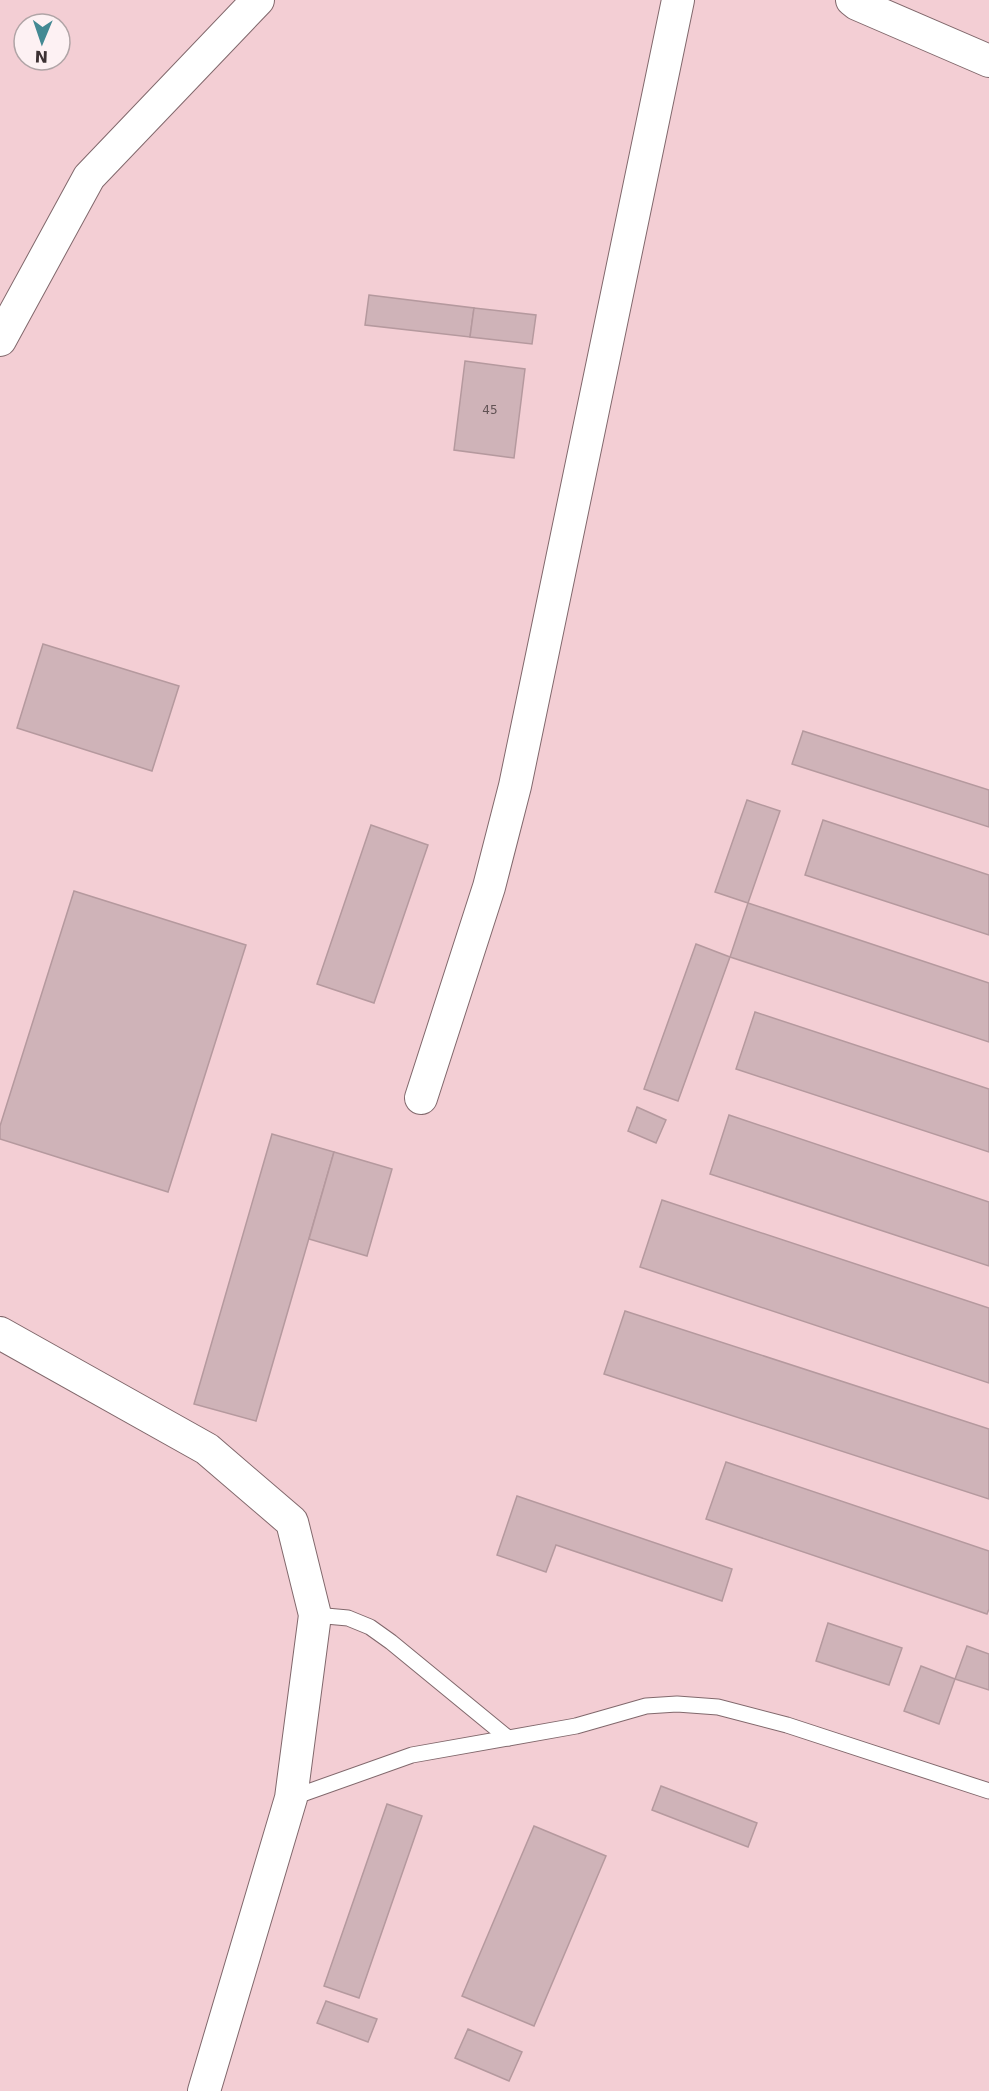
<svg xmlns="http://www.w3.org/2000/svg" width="989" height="2091" font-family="'DejaVu Sans',sans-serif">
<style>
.built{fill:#f3ced4;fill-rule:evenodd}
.building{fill:#cfb3b8;stroke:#b5999e;stroke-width:1.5}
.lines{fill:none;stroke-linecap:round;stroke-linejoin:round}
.service-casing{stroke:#81686c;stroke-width:17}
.minor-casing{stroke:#81686c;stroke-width:34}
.service{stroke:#fff;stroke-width:15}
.minor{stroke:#fff;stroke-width:32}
.labels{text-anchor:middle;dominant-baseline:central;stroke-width:5;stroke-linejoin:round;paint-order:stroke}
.number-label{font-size:12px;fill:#615254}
</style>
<rect width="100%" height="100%" fill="#fcdfe4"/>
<!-- built -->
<path class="built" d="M 0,0 L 989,0 L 989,2091 L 0,2091 ZM 24,24 L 60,24 L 60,60 L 24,60 Z"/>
<!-- building -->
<g class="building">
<path d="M 369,295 L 474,308 L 470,337 L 365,325 Z"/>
<path d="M 474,308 L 536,315 L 532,344 L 470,337 Z"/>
<path d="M 465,361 L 525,369 L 514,458 L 454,450 Z"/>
<path d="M 43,644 L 179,686 L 152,771 L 17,728 Z"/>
<path d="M 803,731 L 989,790 L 989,827 L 792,764 Z"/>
<path d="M 747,800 L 780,811 L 748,903 L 715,892 Z"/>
<path d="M 823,820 L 989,875 L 989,935 L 805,875 Z"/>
<path d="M 371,825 L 428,845 L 374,1003 L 317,984 Z"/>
<path d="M 74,891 L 246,945 L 168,1192 L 0,1139 L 0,1126 Z"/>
<path d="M 748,903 L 989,983 L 989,1042 L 730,957 Z"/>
<path d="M 696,944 L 730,957 L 678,1101 L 644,1089 Z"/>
<path d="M 755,1012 L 989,1089 L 989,1152 L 736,1069 Z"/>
<path d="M 637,1107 L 666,1120 L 656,1143 L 628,1131 Z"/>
<path d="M 729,1115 L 989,1202 L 989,1266 L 710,1174 Z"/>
<path d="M 272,1134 L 334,1152 L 256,1421 L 194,1404 Z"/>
<path d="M 334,1152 L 392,1169 L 367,1256 L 309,1239 Z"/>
<path d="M 662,1200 L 989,1308 L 989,1383 L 640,1267 Z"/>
<path d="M 625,1311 L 989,1429 L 989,1499 L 604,1374 Z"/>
<path d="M 726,1462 L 989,1551 L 989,1609 L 987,1614 L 706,1519 Z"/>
<path d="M 517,1496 L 732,1569 L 722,1601 L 556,1545 L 546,1572 L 497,1555 Z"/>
<path d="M 828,1623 L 902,1648 L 889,1685 L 816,1661 Z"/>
<path d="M 967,1646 L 989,1654 L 989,1690 L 955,1679 Z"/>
<path d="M 921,1666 L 955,1679 L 939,1724 L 904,1711 Z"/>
<path d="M 661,1786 L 757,1823 L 748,1847 L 652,1810 Z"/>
<path d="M 387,1804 L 422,1816 L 359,1998 L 324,1986 Z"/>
<path d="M 534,1826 L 606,1856 L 534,2026 L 462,1996 Z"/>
<path d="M 326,2001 L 377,2019 L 368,2042 L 317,2023 Z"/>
<path d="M 468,2029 L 522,2052 L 509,2081 L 455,2058 Z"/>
</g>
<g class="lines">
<!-- service casing -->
<g class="service-casing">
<g id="service">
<path d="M 315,1615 L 348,1618 L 370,1627 L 391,1642 L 508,1738"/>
<path d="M 291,1798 L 412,1755 L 576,1726 L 646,1706 L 677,1704 L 718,1707 L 787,1725 L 989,1791"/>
</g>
</g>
<!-- minor casing -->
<g class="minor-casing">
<g id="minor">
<path d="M 852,0 L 857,4 L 989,61"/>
<path d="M 0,340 L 89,177 L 258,0"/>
<path d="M 421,1098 L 489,887 L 515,786 L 678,0"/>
<path d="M 0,1333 L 207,1449 L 292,1522 L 315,1615 L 291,1798 L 204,2091"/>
</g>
</g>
<!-- service -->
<use href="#service" class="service"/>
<!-- minor -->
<use href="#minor" class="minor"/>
</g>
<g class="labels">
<!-- number labels -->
<g class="number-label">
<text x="490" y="410">45</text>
</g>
</g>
<!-- north arrow -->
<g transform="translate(42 42) rotate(182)"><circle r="28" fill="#fdf1f3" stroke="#b0a4a6" stroke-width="1.5"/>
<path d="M0-4.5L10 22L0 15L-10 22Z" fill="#438993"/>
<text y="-9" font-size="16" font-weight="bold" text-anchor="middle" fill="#3c3133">N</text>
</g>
</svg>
